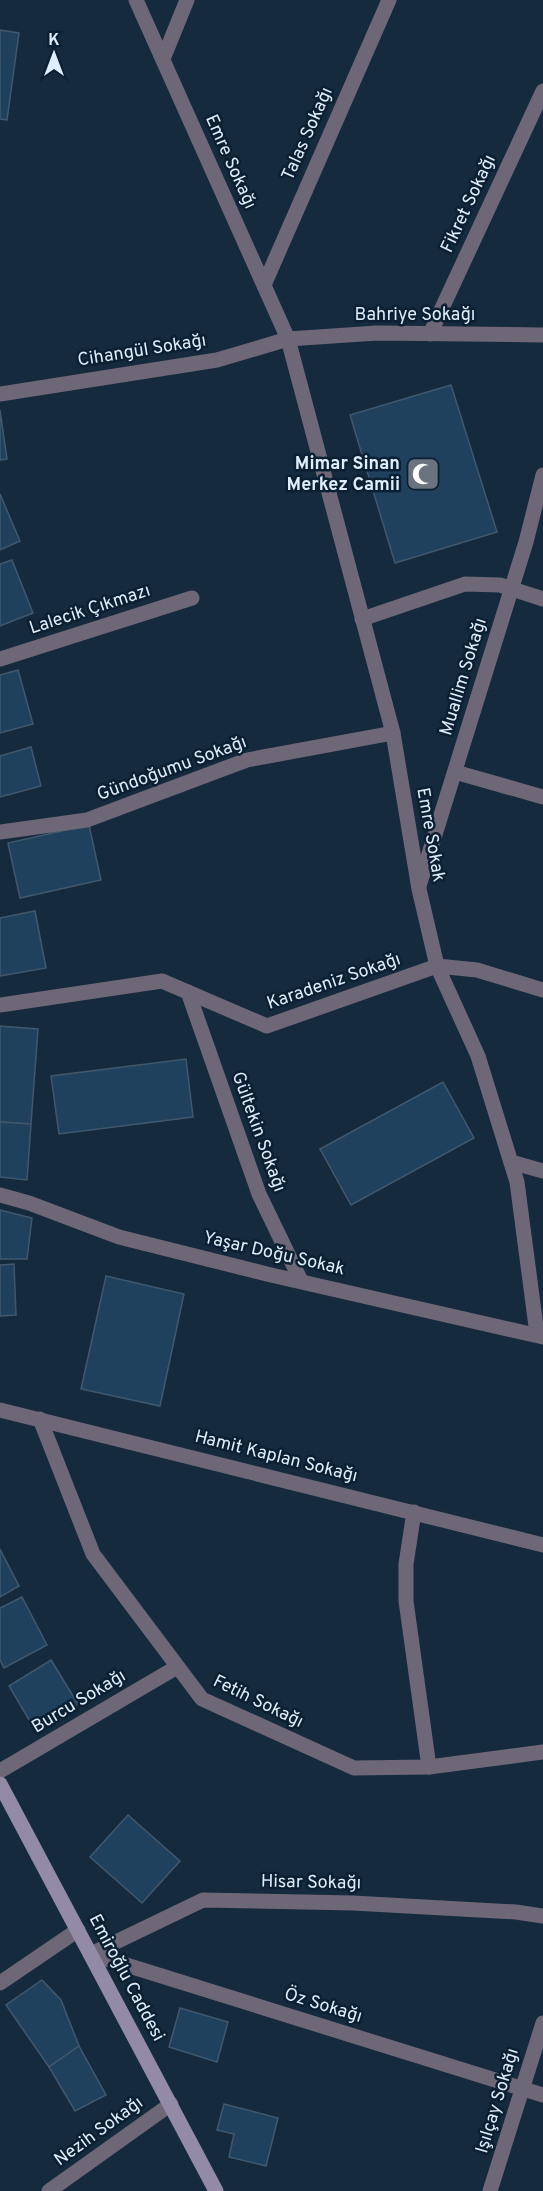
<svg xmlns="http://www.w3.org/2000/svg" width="543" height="2191" font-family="Overpass,sans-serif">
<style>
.building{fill:#20415e;stroke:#41586c;stroke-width:1.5}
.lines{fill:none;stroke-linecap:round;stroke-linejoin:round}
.street{stroke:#6d6778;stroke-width:15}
.secondary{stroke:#938aa6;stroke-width:15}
.labels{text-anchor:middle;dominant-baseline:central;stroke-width:5;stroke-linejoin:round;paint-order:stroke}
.street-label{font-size:18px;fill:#e0edfa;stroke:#0b2032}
.poi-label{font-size:18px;font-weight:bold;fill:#e0edfa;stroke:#0b2032;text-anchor:end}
</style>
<rect width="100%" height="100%" fill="#152a3d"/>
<!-- building -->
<g class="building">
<path d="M 0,30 L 19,33 L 7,120 L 0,119 Z"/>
<path d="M 451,385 L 497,532 L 395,563 L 350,415 Z"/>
<path d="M 0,410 L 7,459 L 0,460 Z"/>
<path d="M 0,494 L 20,541 L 0,550 Z"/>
<path d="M 12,560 L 33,613 L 0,626 L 0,564 Z"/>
<path d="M 18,670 L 33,724 L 0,733 L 0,675 Z"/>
<path d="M 31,747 L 41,786 L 0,797 L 0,756 Z"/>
<path d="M 89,825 L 101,880 L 20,898 L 8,843 Z"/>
<path d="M 35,911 L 46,968 L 0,976 L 0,918 Z"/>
<path d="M 0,1026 L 38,1029 L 31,1124 L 0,1122 Z"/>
<path d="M 186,1059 L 193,1117 L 59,1134 L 51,1076 Z"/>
<path d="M 443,1082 L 474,1138 L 351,1205 L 320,1149 Z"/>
<path d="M 0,1122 L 31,1124 L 27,1180 L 0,1177 Z"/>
<path d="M 0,1210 L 32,1218 L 27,1259 L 0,1259 Z"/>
<path d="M 14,1264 L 16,1315 L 0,1316 L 0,1265 Z"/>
<path d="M 106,1276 L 184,1294 L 160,1406 L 81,1389 Z"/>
<path d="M 0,1549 L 19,1586 L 0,1597 Z"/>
<path d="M 22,1597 L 47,1645 L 4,1668 L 0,1660 L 0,1608 Z"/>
<path d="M 51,1660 L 78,1704 L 35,1730 L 9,1686 Z"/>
<path d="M 128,1815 L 180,1861 L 142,1903 L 90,1857 Z"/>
<path d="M 42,1980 L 61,2000 L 79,2046 L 49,2067 L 6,2005 Z"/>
<path d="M 180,2008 L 228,2022 L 217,2062 L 169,2047 Z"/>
<path d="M 79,2046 L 106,2095 L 75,2111 L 49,2067 Z"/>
<path d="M 224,2104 L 278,2118 L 266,2166 L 229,2157 L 234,2134 L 217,2130 Z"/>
</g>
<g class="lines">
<!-- street -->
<g class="street">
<path d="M 136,0 L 288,339 L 393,733 L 419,889 L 437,966 L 478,1056 L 517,1182 L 537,1334"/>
<path d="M 163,59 L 187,0"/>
<path d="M 264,285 L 389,0"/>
<path d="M 430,334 L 543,91"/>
<path d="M 0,394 L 217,360 L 288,339 L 377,333 L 543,335"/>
<path d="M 362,619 L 465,584 L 500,585 L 543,599"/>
<path d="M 0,659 L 192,598"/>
<path d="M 455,772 L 543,797"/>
<path d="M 0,832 L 87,820 L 247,760 L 393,733"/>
<path d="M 419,886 L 526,542 L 543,475"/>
<path d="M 188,992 L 259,1194 L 301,1281"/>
<path d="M 0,1005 L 162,981 L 267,1026 L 437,966 L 477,970 L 543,990"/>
<path d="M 511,1162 L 543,1171"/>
<path d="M 0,1195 L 29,1203 L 119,1237 L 271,1275 L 543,1337"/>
<path d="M 0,1410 L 543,1545"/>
<path d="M 40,1419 L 93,1554 L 202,1699 L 354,1768 L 429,1767 L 543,1752"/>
<path d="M 414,1512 L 406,1564 L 406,1601 L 429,1767"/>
<path d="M 0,1771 L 177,1667"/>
<path d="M 91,1954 L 543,2095"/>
<path d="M 91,1954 L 203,1900 L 353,1903 L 516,1912 L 543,1916"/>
<path d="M 0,1983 L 78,1930"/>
<path d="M 49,2191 L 171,2104"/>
<path d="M 490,2191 L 543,2023"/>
</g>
<!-- secondary -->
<path class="secondary" d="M 0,1784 L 216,2191"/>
</g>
<!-- icons -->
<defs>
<g id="mosque-square" transform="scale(1.725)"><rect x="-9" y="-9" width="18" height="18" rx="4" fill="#6b7280" stroke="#0b2032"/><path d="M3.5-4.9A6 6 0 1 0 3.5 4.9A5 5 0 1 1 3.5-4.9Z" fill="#fff"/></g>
</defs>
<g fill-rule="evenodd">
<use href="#mosque-square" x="423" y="474"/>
</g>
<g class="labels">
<!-- street labels -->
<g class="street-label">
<text transform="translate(308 134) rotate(-66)">Talas Sokağı</text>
<text transform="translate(230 162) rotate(66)">Emre Sokağı</text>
<text transform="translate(469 204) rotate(-65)">Fikret Sokağı</text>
<text x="415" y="315">Bahriye Sokağı</text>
<text transform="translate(142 351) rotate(-9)">Cihangül Sokağı</text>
<text transform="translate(90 610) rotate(-18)">Lalecik Çıkmazı</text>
<text transform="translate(464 677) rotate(-73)">Muallim Sokağı</text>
<text transform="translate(172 769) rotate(-20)">Gündoğumu Sokağı</text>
<text transform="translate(430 835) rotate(80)">Emre Sokak</text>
<text transform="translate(334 982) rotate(-19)">Karadeniz Sokağı</text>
<text transform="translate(258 1132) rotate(70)">Gültekin Sokağı</text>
<text transform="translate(274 1254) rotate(13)">Yaşar Doğu Sokak</text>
<text transform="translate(276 1457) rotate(14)">Hamit Kaplan Sokağı</text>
<text transform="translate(79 1702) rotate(-31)">Burcu Sokağı</text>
<text transform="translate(258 1702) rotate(26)">Fetih Sokağı</text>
<text transform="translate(311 1883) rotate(1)">Hisar Sokağı</text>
<text transform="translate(126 1978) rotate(62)">Emiroğlu Caddesi</text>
<text transform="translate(323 2006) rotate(17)">Öz Sokağı</text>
<text transform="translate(498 2101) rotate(-73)">Işılçay Sokağı</text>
<text transform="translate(99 2132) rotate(-36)">Nezih Sokağı</text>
</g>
<!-- poi labels -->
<g class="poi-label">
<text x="400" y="464">Mimar Sinan<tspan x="400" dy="21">Merkez Camii</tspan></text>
</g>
</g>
<!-- north arrow -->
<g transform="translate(54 54)" stroke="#0b2032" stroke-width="4.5" paint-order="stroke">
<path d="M0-4.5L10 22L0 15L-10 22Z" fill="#e0edfa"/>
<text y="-9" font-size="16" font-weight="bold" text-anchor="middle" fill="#e0edfa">K</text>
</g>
</svg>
